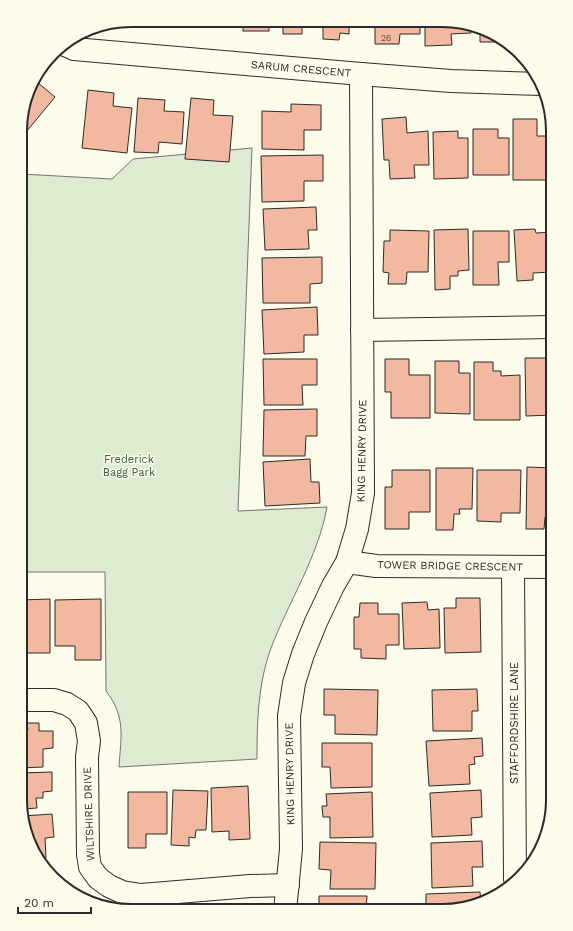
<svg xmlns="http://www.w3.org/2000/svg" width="573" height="931" font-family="'Work Sans',sans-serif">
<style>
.green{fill:#deebd1;stroke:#74746e}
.building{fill:#f2b8a0;stroke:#2b2b2b}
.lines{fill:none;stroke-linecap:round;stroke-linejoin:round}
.minor-casing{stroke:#2b2b2b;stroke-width:24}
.minor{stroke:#fdfbea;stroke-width:22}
.labels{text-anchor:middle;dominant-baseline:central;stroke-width:3;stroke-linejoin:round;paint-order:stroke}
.number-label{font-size:9px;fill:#5d4e48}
.street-label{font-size:11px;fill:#2b2b2b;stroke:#fdfbea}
.park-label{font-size:11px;fill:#34623c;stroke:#fdfbea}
.rim{fill:none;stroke:#2b2b2b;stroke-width:2}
</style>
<rect width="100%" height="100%" fill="#fdfbea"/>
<!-- green -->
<path class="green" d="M 252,148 L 238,511 L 327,507 C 318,557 289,601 271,648 C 258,684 257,721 257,759 L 119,767 C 121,736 126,717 106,691 L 105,572 L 20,572 L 21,174 L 112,179 L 133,159 Z"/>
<!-- building -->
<g class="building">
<path d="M 131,20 L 141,20 L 141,23 L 123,23 Z"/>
<path d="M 163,20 L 180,20 L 180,27 L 163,26 Z"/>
<path d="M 204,20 L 227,21 L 227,27 L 204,27 Z"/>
<rect x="243" y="21" width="26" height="10"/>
<path d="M 283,21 L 318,21 L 318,27 L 302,27 L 302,34 L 283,34 Z"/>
<path d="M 323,21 L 369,21 L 369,27 L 349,26 L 349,34 L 340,33 L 339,40 L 323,39 Z"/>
<path d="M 375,22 L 420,22 L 420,34 L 400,34 L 399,44 L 375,44 Z"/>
<path d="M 425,22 L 464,22 L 471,26 L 471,33 L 451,34 L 452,45 L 425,46 Z"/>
<path d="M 480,29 L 507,42 L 480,42 Z"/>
<path d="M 37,82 L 55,97 L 22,137 L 21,117 L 30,87 L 32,89 Z"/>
<path d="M 88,90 L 114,93 L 113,106 L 132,108 L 127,153 L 82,148 Z"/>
<path d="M 138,98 L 165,100 L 164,111 L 184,112 L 182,144 L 159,142 L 158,153 L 134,152 Z"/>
<path d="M 191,98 L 214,100 L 213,115 L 233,116 L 229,162 L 185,159 Z"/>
<path d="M 291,104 L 321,105 L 321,130 L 304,130 L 304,150 L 262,149 L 262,111 L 291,112 Z"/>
<path d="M 406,117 L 407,133 L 428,131 L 429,165 L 414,165 L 415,178 L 390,179 L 389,160 L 384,160 L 382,119 Z"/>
<path d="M 513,119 L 537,119 L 537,136 L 553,136 L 553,180 L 513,180 Z"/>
<path d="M 473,129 L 498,129 L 498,138 L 509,138 L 509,175 L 473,175 Z"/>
<path d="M 458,131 L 458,138 L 468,138 L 468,178 L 434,179 L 433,132 Z"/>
<path d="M 323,155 L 323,181 L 304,181 L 304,201 L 262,202 L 261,156 Z"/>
<path d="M 316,207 L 317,230 L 308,230 L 309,249 L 265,250 L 263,209 Z"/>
<path d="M 468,229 L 469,270 L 458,271 L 458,276 L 450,276 L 450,289 L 435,290 L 434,230 Z"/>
<path d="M 535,229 L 536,233 L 553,232 L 553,272 L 533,273 L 533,280 L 517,281 L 514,230 Z"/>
<path d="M 390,230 L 429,231 L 428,272 L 407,272 L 406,284 L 388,284 L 389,273 L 383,272 L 384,241 L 390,241 Z"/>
<path d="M 473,231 L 509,231 L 509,262 L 498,262 L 499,285 L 473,285 Z"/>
<path d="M 322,257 L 322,283 L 310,284 L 310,303 L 263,303 L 262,258 Z"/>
<path d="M 317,307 L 318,335 L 304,335 L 304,352 L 264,354 L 262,310 Z"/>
<path d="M 525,358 L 551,358 L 551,370 L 553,370 L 553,415 L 526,416 Z"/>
<path d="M 263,359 L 317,359 L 317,385 L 302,385 L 303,405 L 264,405 Z"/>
<path d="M 385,359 L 409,359 L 409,375 L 430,375 L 430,418 L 391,418 L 391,392 L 385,392 Z"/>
<path d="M 435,361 L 459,361 L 459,373 L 470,373 L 470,414 L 435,413 Z"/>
<path d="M 474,362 L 493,362 L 493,371 L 501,371 L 501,376 L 520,375 L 520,420 L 474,420 Z"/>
<path d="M 317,409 L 317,436 L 306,436 L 305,456 L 263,456 L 264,410 Z"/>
<path d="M 310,459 L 311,482 L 319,482 L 320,503 L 265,506 L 263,462 Z"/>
<path d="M 527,467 L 553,468 L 553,517 L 545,517 L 544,529 L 526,529 Z"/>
<path d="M 436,468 L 473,468 L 472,509 L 459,509 L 460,514 L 454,514 L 453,530 L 436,530 Z"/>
<path d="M 392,470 L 430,470 L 430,512 L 409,512 L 409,529 L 385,529 L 385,487 L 392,487 Z"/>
<path d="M 477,470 L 521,470 L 520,513 L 501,513 L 501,522 L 477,521 Z"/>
<path d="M 456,598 L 480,598 L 481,652 L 445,653 L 444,608 L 456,608 Z"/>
<path d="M 50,599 L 50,653 L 25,653 L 25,641 L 20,641 L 20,600 Z"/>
<path d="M 101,599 L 101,660 L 75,660 L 75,646 L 55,646 L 55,600 Z"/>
<path d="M 427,602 L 428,610 L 439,609 L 440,648 L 404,649 L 402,603 Z"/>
<path d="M 360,603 L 378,603 L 378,614 L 399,614 L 399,645 L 386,645 L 386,659 L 361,658 L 361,649 L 354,649 L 354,617 L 359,617 Z"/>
<path d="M 550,640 L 553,640 L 553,664 L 551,664 Z"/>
<path d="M 324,689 L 378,690 L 377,735 L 335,734 L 335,715 L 324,715 Z"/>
<path d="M 477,689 L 478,711 L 472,711 L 472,731 L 433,731 L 432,690 Z"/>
<path d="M 27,723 L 39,723 L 39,731 L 53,731 L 53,748 L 43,749 L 43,767 L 20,768 L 20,730 L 28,730 Z"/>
<path d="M 482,738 L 483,756 L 474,757 L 475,764 L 469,765 L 470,784 L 429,786 L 426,741 Z"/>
<path d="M 322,743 L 372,743 L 372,787 L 331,788 L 330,767 L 322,767 Z"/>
<path d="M 52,772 L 52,791 L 43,792 L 43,798 L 36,798 L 37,808 L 22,809 L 20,800 L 20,773 Z"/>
<path d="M 248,786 L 250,839 L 229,840 L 229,831 L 212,832 L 211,788 Z"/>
<path d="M 173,790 L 208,791 L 206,830 L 196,830 L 195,838 L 189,837 L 189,846 L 171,845 Z"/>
<path d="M 481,790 L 482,817 L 471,818 L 472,835 L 432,837 L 430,793 Z"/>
<path d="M 128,792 L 167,792 L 167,834 L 146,834 L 146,848 L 128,848 Z"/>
<path d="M 372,792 L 373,837 L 330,838 L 330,817 L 323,817 L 322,806 L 327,806 L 326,794 Z"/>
<path d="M 52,814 L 54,837 L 45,838 L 46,858 L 40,858 L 28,842 L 23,816 Z"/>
<path d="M 482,841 L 483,867 L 472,867 L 473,886 L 432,888 L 431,843 Z"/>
<path d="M 320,842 L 376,843 L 375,889 L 330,889 L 331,870 L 319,869 Z"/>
<path d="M 480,892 L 481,903 L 442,911 L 426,911 L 426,894 Z"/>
<path d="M 319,896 L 367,896 L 366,911 L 319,911 Z"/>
</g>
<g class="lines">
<!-- minor casing -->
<g class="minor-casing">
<g id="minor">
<path d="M 63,44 L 74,49 L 361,74 L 451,81 L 541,84"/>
<path d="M 362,330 L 553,327"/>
<path d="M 347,562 L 376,566 L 553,567"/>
<path d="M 513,567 L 515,879"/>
<path d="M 20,700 L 54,700 L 67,704 L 78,711 L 86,723 L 89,741 L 87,757 L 88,854 L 90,867 L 98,878 L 109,886 L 122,892 L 141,895 L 250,886 L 288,885"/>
<path d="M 285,911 L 291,849 L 289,716 L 294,683 L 303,654 L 316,622 L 333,586 L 347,562 L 357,529 L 363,493 L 361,74"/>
</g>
</g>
<!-- minor -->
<use href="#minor" class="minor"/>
</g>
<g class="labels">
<!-- number labels -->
<g class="number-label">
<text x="386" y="38">26</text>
</g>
<!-- street labels -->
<g class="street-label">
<text transform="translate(301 69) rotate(5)">SARUM CRESCENT</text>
<text transform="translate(362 451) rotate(-89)">KING HENRY DRIVE</text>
<text transform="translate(450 566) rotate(1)">TOWER BRIDGE CRESCENT</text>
<text transform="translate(514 723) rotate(-90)">STAFFORDSHIRE LANE</text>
<text transform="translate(290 774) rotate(-91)">KING HENRY DRIVE</text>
<text transform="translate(89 814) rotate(-92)">WILTSHIRE DRIVE</text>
</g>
<!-- park labels -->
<g class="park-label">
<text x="129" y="459">Frederick<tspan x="129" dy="13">Bagg Park</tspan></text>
</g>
</g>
<!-- crop -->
<path d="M0 0H573V931H0ZM131 27H442A104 104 0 0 1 546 131V800A104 104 0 0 1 442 904H131A104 104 0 0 1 27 800V131A104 104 0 0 1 131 27Z" fill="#fdfbea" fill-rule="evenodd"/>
<path class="rim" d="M131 27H442A104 104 0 0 1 546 131V800A104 104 0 0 1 442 904H131A104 104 0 0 1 27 800V131A104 104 0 0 1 131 27Z"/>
<!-- scale -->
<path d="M18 907v6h73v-6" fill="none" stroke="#2b2b2b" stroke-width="2"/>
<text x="24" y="907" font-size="12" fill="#2b2b2b" stroke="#fdfbea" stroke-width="3" paint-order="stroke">20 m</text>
</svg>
